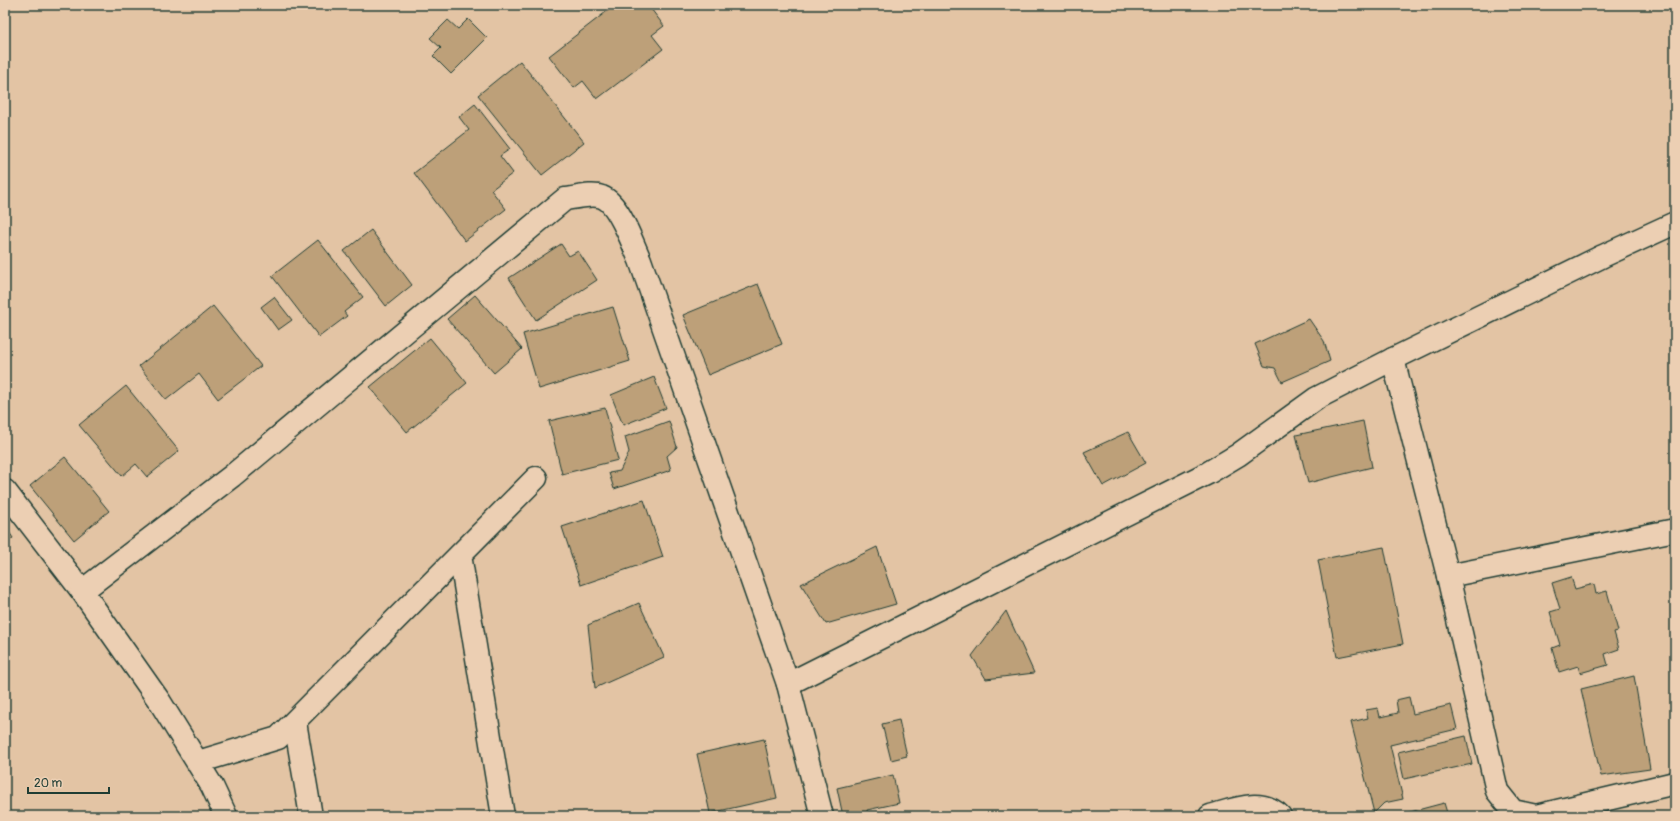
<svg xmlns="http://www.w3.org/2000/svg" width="1680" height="821" font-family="Pangolin,sans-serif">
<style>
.building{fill:#bda079;stroke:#1f3d34}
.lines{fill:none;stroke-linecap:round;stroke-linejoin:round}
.minor-casing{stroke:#1f3d34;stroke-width:25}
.minor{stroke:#eccfb3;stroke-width:22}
</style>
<rect width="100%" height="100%" fill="#e3c4a4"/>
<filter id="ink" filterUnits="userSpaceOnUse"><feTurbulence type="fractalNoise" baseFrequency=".025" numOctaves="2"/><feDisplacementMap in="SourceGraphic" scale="8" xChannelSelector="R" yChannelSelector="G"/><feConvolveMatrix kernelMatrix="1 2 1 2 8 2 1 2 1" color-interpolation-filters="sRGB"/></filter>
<g filter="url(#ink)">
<!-- building -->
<g class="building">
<path d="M 615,5 L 648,5 L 664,26 L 652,35 L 663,49 L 597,99 L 583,81 L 574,88 L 549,56 Z"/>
<path d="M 468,19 L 487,38 L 451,74 L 433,56 L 441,48 L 430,38 L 448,20 L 458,29 Z"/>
<path d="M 520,61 L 584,142 L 542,175 L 478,95 Z"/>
<path d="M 475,104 L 510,149 L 500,156 L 513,173 L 491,190 L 506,209 L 465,241 L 414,173 L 469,130 L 459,117 Z"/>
<path d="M 371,230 L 412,285 L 386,306 L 344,251 Z"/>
<path d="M 318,240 L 363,297 L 344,312 L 347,316 L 319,337 L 272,276 Z"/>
<path d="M 561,244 L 569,256 L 578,251 L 597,280 L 536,320 L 509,278 Z"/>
<path d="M 758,284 L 782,344 L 708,375 L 683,315 Z"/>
<path d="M 475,295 L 522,349 L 494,373 L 447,319 Z"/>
<path d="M 274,297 L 292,320 L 278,330 L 261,307 Z"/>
<path d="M 213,306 L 261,366 L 218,399 L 199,374 L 166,400 L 139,366 Z"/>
<path d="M 613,307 L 630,361 L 539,389 L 523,334 Z"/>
<path d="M 1309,319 L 1324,341 L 1330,361 L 1282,382 L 1275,368 L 1264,366 L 1255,344 Z"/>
<path d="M 430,338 L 467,383 L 407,432 L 370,387 Z"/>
<path d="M 654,377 L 666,408 L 623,425 L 611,395 Z"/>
<path d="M 126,386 L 179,451 L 147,477 L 136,464 L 122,476 L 79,425 Z"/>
<path d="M 605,408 L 618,460 L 562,474 L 549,421 Z"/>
<path d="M 669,421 L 677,447 L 667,456 L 671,470 L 614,489 L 609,473 L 620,471 L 629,452 L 625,437 Z"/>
<path d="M 1363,421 L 1372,467 L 1308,483 L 1296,435 Z"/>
<path d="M 1128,432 L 1146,463 L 1103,486 L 1084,452 Z"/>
<path d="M 65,457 L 109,511 L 74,540 L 30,486 Z"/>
<path d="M 644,500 L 663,557 L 581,585 L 562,527 Z"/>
<path d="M 5,526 L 13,538 L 5,544 Z"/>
<path d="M 877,547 L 896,604 L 826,624 L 801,584 Z"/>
<path d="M 1384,547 L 1403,644 L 1337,657 L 1318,560 Z"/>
<path d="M 1571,577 L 1575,589 L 1594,584 L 1596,594 L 1607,591 L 1618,631 L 1614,632 L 1619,649 L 1605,654 L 1608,665 L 1580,673 L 1578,666 L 1559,672 L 1552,648 L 1560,645 L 1550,612 L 1560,609 L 1552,583 Z"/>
<path d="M 639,603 L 664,657 L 595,688 L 588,625 Z"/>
<path d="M 1006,611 L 1034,673 L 986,679 L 972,656 Z"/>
<path d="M 1634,676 L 1650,769 L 1601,776 L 1581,689 Z"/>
<path d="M 1409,697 L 1413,714 L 1451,705 L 1457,729 L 1390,745 L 1403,799 L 1384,803 L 1374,813 L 1351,722 L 1368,718 L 1366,710 L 1378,708 L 1380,717 L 1398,713 L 1396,700 Z"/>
<path d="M 899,720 L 907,756 L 891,760 L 882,724 Z"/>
<path d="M 1466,736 L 1472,764 L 1404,779 L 1398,752 Z"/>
<path d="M 764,739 L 777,798 L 710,813 L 697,754 Z"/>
<path d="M 893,775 L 899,803 L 867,810 L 868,816 L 843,816 L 837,788 Z"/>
<path d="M 1444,803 L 1448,816 L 1395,816 Z"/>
<path d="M 1673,813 L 1674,816 L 1659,816 Z"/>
</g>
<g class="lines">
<!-- minor casing -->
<g class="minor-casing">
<g id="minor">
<path d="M 1393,359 L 1448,576 L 1497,791 L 1513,811 L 1536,816 L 1675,783"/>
<path d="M 5,491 L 82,591 L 160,702 L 212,786 L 226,816"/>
<path d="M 460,555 L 503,816"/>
<path d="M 1448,576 L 1675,530"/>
<path d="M 82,591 L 232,476 L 565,199 C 576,198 592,193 602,197 C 619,203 633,245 640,260 L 788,684 L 822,816"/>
<path d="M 788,684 L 1208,473 L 1238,455 L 1317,398 L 1393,359 L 1603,256 L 1675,223"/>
<path d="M 295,722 L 311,816"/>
<path d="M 198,762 L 278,738 L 536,478"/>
<path d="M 1210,816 C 1232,810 1261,797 1280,816"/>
</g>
</g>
<!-- minor -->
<use href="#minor" class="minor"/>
</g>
</g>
<!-- margin -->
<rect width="1680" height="821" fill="none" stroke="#eccfb3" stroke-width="20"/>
<rect x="10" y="10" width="1660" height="801" fill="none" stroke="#1f3d34" stroke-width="1.5" filter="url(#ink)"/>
<!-- scale -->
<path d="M28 787v6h81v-6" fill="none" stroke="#1f3d34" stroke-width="2"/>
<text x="34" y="787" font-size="12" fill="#1f3d34" stroke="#eccfb3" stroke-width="3" paint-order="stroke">20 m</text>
</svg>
